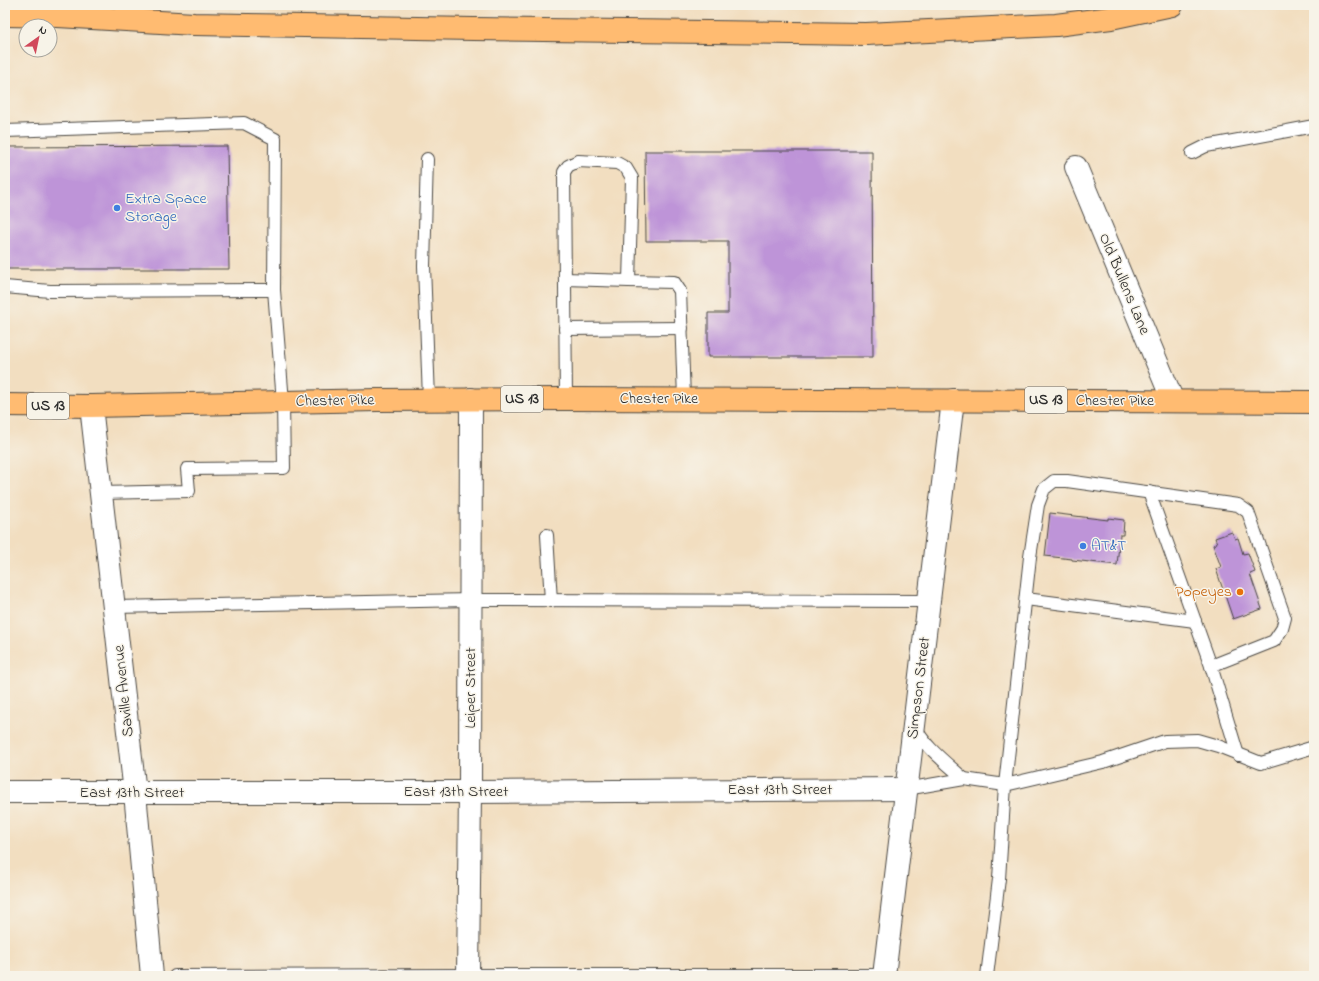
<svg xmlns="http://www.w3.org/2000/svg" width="1319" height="981" font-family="'Indie Flower',sans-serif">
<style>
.building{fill:#be94d8}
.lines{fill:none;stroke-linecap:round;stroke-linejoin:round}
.service-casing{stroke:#494641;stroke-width:14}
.minor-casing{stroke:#494641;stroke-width:24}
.tertiary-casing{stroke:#494641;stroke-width:24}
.primary-casing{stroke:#494641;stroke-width:24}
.motorway-casing{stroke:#494641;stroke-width:24}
.service{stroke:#fff;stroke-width:12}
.minor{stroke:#fff;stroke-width:22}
.tertiary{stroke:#fff;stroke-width:22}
.primary{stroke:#ffbb71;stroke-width:22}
.motorway{stroke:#ffbb71;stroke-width:22}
.shop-dot{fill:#3f7fe0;stroke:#f7f3e8;stroke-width:1.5}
.food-dot{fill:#e8710a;stroke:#f7f3e8;stroke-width:1.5}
.labels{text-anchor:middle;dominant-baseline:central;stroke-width:3;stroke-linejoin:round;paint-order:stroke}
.shield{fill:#f7f3e8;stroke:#686764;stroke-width:1}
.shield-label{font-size:15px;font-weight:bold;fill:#2b2b2b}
.shop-label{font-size:16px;fill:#366cbe;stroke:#f7f3e8;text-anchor:start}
.street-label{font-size:16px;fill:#2b2b2b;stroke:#f7f3e8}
.food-label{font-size:16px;fill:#c56008;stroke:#f7f3e8;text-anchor:end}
</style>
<rect width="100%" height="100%" fill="#f7f3e8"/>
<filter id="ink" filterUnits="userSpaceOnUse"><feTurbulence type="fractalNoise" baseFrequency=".025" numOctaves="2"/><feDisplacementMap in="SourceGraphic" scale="8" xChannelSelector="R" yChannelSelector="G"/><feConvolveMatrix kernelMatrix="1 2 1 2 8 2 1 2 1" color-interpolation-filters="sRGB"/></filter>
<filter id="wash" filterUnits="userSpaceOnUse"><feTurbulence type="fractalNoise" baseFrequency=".012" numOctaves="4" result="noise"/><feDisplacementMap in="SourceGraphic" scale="16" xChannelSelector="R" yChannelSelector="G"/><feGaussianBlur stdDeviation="0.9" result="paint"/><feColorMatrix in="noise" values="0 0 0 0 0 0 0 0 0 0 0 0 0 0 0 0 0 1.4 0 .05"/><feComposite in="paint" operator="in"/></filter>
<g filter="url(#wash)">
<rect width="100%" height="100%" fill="#f2dec0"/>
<g id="blocks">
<!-- building -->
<g class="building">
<path d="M 227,146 L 229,269 L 5,269 L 5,147 Z"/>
<path d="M 645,151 L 872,151 L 873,357 L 708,357 L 708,313 L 728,313 L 728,241 L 646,241 Z"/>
<path d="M 1050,513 L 1108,520 L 1108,518 L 1124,520 L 1123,535 L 1120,535 L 1117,565 L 1072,560 L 1072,559 L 1045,556 Z"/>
<path d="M 1232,532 L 1235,539 L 1238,538 L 1243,554 L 1248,553 L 1255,572 L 1250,574 L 1262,609 L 1233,619 L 1216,569 L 1221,567 L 1213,545 L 1217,543 L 1215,538 Z"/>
</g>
</g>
</g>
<g filter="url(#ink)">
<use href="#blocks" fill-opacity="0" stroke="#494641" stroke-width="1"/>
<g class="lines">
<!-- service casing -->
<g class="service-casing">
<g id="service">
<path d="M 5,131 L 244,123 L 275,139 L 274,290 L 283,402 L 284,468 L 187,469 L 189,491 L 101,493"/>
<path d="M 1192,153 L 1206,146 L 1314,126"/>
<path d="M 427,159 L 424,266 L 429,399"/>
<path d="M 565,279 L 629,281"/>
<path d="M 5,287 L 50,291 L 274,290"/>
<path d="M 565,329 L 682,328"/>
<path d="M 566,399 L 564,172 L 568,166 L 578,161 L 617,163 L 626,168 L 632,178 L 629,281 L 674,282 L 680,291 L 684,398"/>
<path d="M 1149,492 L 1211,666 L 1238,755"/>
<path d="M 547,535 L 551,601"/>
<path d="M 1026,599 L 1195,621"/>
<path d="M 114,607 L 471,600 L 929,601"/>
<path d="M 915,726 C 922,745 949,765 964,779"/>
<path d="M 906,789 L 964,779 L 1005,785 L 1103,762 L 1165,741 L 1197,740 L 1218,746 L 1261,763 L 1314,747"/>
<path d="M 175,976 L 468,975 L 884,975"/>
<path d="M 987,976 L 999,879 L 1005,785 L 1030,557 L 1038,505 L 1044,489 L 1054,481 L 1067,481 L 1238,505 L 1248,512 L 1285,618 L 1282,629 L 1274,641 L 1211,666"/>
</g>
</g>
<!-- minor casing -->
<g class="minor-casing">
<g id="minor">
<path d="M 1076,167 L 1173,401"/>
<path d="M 5,792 L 470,792 L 906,789"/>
<path d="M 468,976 L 470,792 L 471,399"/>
<path d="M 884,976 L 953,400"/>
</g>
</g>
<!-- tertiary casing -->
<g class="tertiary-casing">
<path id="tertiary" d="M 91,406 L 135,793 L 152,976"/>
</g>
<!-- primary casing -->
<g class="primary-casing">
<path id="primary" d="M 5,405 L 91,406 L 377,400 L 566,399 L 1314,402"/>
</g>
<!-- motorway casing -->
<g class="motorway-casing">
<path id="motorway" d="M 5,15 L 58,16 L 194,24 L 473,29 L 866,34 L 1056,25 L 1111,18 L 1172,5"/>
</g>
<!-- service -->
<use href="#service" class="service"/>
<!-- minor -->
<use href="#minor" class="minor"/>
<!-- tertiary -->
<use href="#tertiary" class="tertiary"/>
<!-- primary -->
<use href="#primary" class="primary"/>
<!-- motorway -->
<use href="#motorway" class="motorway"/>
</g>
</g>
<!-- markers -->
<g class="shop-dot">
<circle cx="117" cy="208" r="4"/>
<circle cx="1083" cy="546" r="4"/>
</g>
<circle class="food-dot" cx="1240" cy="592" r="4"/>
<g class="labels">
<!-- shield labels -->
<g class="shield">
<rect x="501" y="386" width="42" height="26" rx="3"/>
<rect x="1025" y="387" width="42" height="26" rx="3"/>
<rect x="27" y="393" width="42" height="26" rx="3"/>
</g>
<g class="shield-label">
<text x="522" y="399">US 13</text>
<text x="1046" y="400">US 13</text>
<text x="48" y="406">US 13</text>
</g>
<!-- shop labels -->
<g class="shop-label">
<text x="125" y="199">Extra Space<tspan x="125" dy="18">Storage</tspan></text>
<text x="1091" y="546">AT&amp;T</text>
</g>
<!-- street labels -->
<g class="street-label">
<text transform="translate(1124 284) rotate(67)">Old Bullens Lane</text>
<text x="659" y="399">Chester Pike</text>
<text transform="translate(335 401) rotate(-1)">Chester Pike</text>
<text x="1115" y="401">Chester Pike</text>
<text transform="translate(471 688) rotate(-90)">Leiper Street</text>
<text transform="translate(919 688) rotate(-83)">Simpson Street</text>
<text transform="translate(124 691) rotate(-96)">Saville Avenue</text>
<text x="780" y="790">East 13th Street</text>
<text x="456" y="792">East 13th Street</text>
<text x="132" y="793">East 13th Street</text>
</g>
<!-- food labels -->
<g class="food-label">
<text x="1232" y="592">Popeyes</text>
</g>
</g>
<!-- margin -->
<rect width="1319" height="981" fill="none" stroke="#f7f3e8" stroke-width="20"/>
<!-- north arrow -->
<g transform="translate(38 38) rotate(33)"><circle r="19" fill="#f7f3e8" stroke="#a5a39c"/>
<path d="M0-3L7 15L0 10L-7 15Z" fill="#d1495b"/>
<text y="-6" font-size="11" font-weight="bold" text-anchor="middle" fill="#2b2b2b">N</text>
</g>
</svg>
